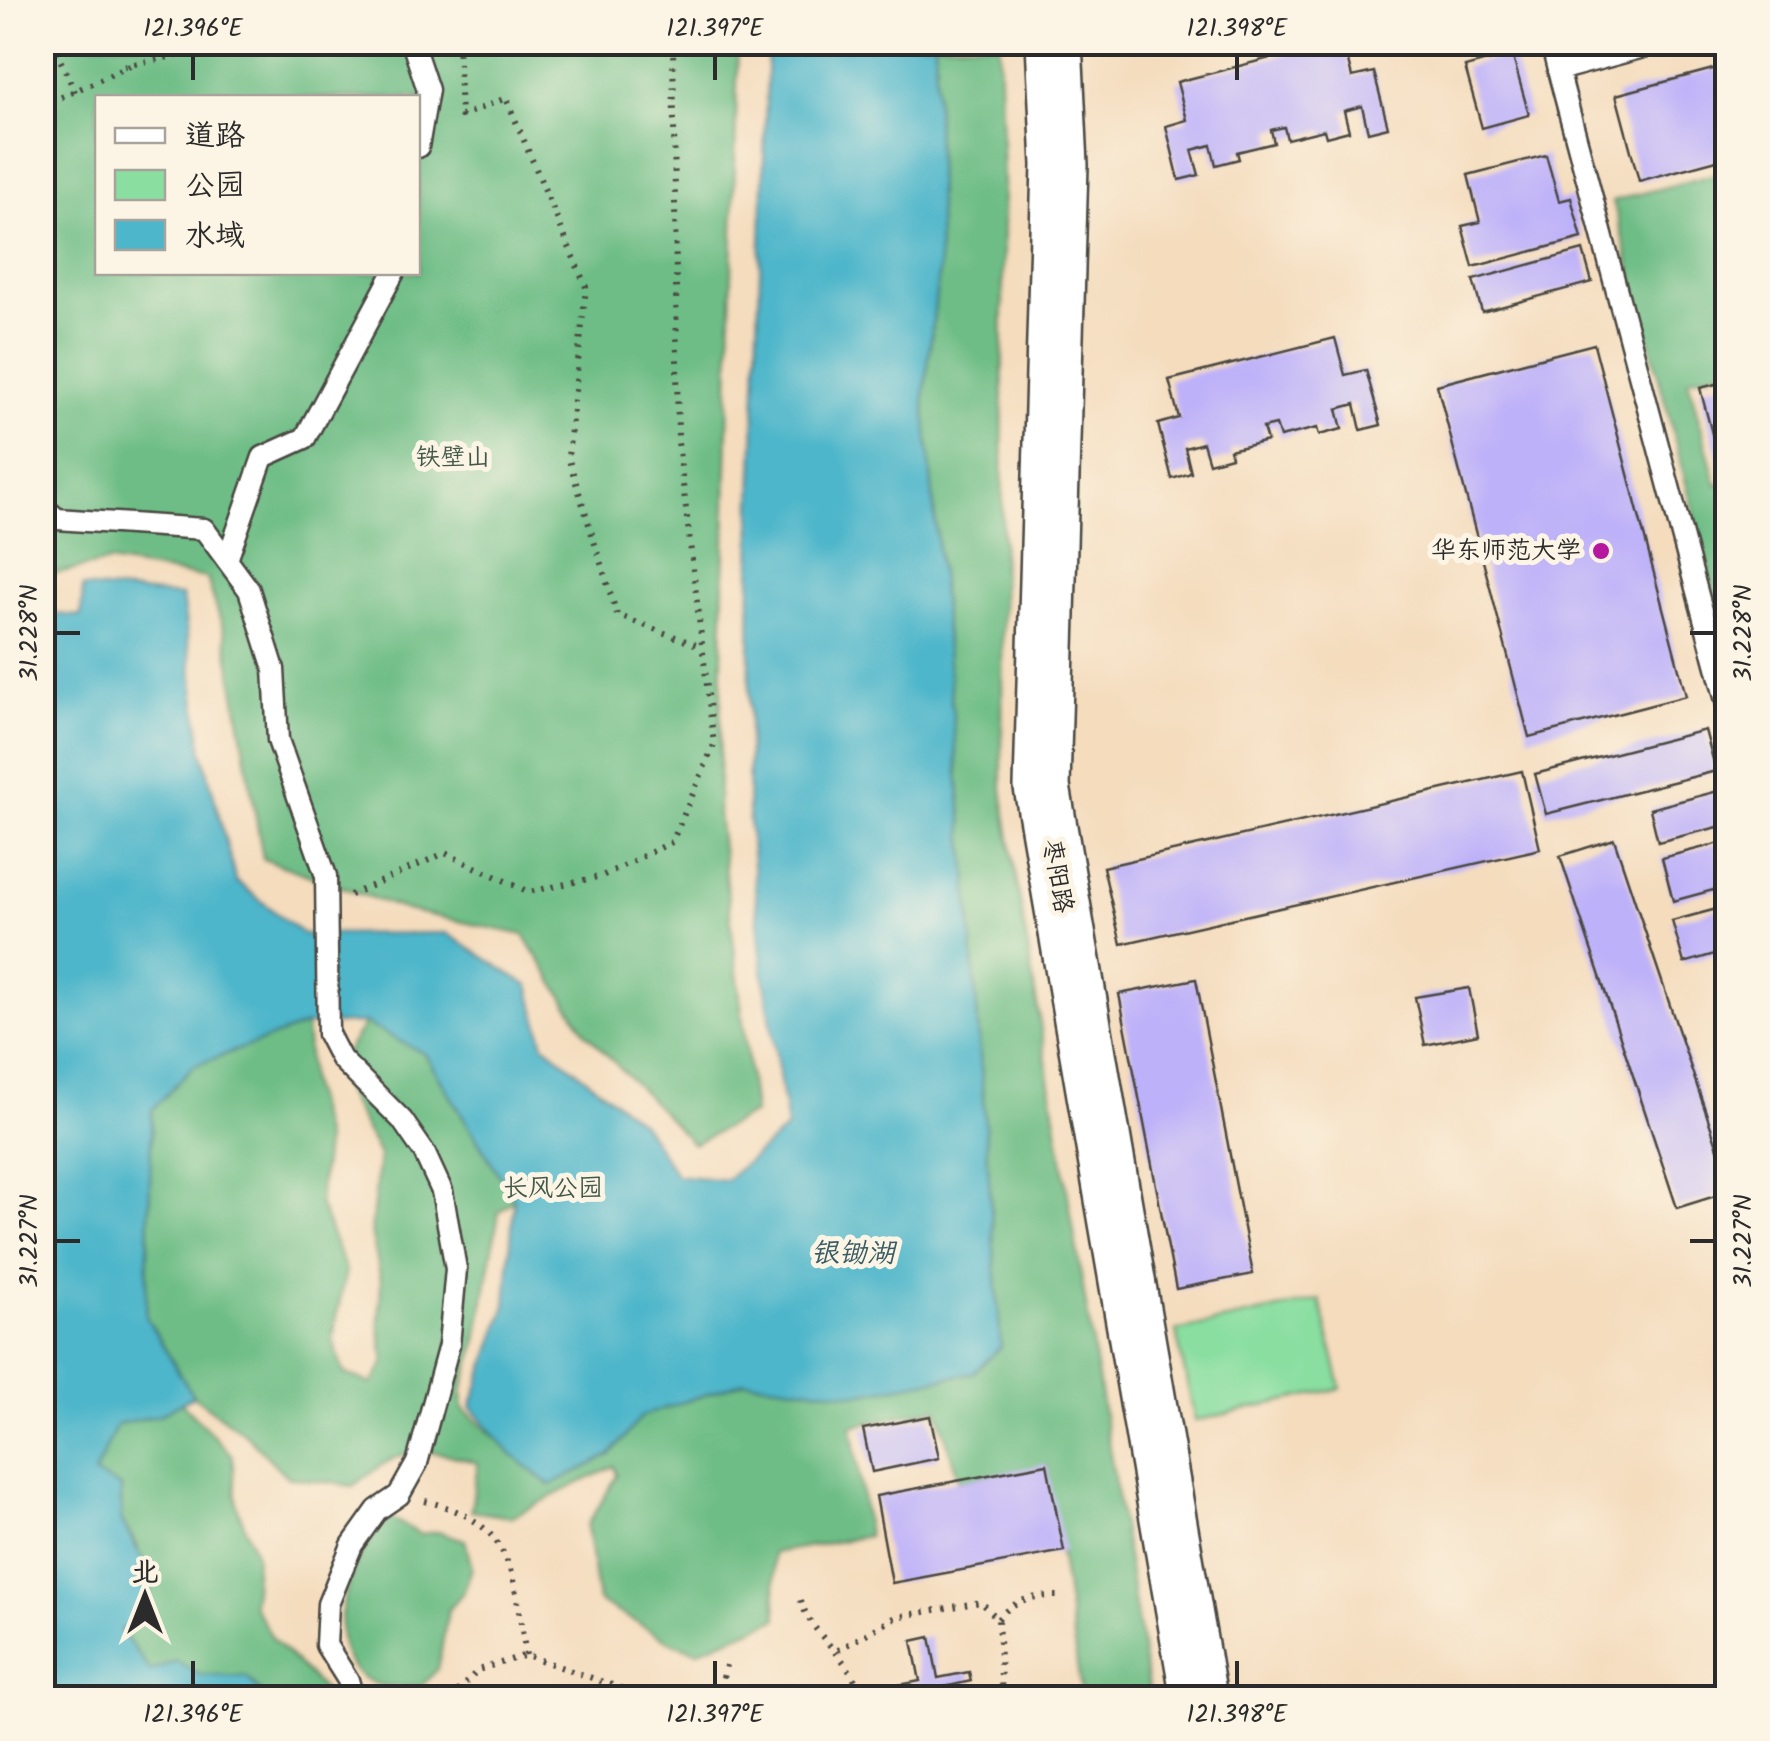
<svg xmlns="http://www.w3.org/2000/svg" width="1770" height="1741" font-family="Kalam,'LXGW WenKai TC',sans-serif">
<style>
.green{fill:#89dea0;stroke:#5a8466;stroke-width:2.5}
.forest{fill:#6ebd86;stroke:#4c7458;stroke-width:2.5;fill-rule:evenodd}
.water{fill:#4db6ca;stroke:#3c707a;stroke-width:2.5}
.building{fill:#bdb1f9}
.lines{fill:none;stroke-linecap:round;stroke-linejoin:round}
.lane-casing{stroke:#494641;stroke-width:25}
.secondary-casing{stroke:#494641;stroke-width:60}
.path{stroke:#494641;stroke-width:6;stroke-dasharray:2.5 8;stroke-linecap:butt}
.lane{stroke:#fff;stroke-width:20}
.secondary{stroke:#fff;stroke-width:55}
.ticks{fill:none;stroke:#2b2b2b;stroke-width:4}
.poi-dot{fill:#b5179e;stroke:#fcf5e5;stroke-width:4}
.labels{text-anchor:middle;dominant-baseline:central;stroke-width:10;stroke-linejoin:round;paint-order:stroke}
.park-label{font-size:25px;fill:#425848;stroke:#fcf5e5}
.poi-label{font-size:25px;fill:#2b2b2b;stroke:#fcf5e5;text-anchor:end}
.street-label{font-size:25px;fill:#2b2b2b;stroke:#fcf5e5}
.water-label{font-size:28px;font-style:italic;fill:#375c63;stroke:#fcf5e5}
.neatline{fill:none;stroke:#2b2b2b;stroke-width:4}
.ticks-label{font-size:25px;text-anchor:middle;fill:#2b2b2b}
</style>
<rect width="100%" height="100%" fill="#fcf5e5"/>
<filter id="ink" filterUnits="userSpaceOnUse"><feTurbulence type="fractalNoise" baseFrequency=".01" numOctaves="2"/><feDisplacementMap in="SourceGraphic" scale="20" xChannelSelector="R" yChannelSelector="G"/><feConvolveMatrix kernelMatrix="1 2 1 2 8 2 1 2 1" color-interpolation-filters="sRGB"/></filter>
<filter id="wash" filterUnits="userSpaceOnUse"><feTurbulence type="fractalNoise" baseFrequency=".0048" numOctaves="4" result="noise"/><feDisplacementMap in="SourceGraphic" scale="40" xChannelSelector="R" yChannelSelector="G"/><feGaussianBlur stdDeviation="2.25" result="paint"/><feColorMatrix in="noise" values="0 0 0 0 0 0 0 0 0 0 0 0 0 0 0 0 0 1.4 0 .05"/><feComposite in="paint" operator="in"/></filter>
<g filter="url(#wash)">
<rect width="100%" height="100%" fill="#f4dcbd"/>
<!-- green -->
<path class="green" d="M 1320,1300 L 1341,1388 L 1195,1421 L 1176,1331 Z"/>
<!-- forest -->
<g class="forest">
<path d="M 42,43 L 738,43 L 718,814 L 754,1113 L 693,1144 L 586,1033 L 524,935 L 406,910 L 263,859 L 225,634 L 207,578 L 109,562 L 43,576 ZM 98,98 L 418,98 L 418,272 L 98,272 Z"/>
<path d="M 935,43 L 999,43 L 1003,182 L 1002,790 L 1150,1698 L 1082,1698 L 1047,1465 L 959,1481 L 937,1408 L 852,1426 L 868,1536 L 773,1553 L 777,1619 L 697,1651 L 675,1644 L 598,1601 L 587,1526 L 617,1476 L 614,1466 L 511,1517 L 471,1511 L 478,1463 C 415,1444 403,1447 353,1486 L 287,1477 L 246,1435 L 193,1396 L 146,1317 L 152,1110 L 193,1066 L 306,1025 L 310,1082 L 325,1142 L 319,1203 L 346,1271 L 332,1338 L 344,1373 L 372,1384 L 385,1362 L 379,1326 L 381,1281 L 371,1231 L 379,1155 L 334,1070 L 365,1023 L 425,1054 L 514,1199 L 499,1212 L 476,1346 L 462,1391 L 463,1409 L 550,1485 L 610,1455 L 642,1416 L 745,1381 L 857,1394 L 1001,1347 L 967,873 L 924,398 L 939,268 Z"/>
<path d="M 1727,171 L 1727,369 L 1688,379 L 1717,485 L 1727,483 L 1727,641 L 1613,201 Z"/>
<path d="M 181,1402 L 232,1455 L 237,1506 L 256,1556 L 253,1605 L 273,1639 L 331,1698 L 266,1698 L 246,1677 L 200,1675 L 176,1661 L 150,1672 L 120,1630 L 138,1547 L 121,1520 L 121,1488 L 94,1475 L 117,1424 L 159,1415 Z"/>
<path d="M 391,1518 L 420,1534 L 439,1532 L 465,1540 L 472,1568 L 464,1591 L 448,1610 L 438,1669 L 422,1685 C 411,1685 394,1689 383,1686 C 306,1667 349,1550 391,1518 Z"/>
</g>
<!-- water -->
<path class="water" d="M 768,43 L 935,43 L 939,268 L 924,398 L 967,873 L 1001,1347 L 973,1373 L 857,1394 L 744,1381 L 642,1416 L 610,1455 L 550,1485 L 510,1453 L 471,1407 L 506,1305 L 514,1199 L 425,1054 L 365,1023 L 306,1025 L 193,1066 L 152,1110 L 146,1317 L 193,1396 L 159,1415 L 117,1424 L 94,1474 L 121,1487 L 121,1520 L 152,1577 L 145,1617 L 120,1630 L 150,1671 L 176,1661 L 200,1675 L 246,1677 L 266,1698 L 43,1698 L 42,613 L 81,616 L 83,587 L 182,596 L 202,750 L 236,881 L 303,934 L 446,933 L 529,986 L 544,1045 L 642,1123 L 676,1175 L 726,1180 L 787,1128 L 762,963 L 748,810 L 752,501 Z"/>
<g id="blocks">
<!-- building -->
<g class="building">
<path d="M 1333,42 L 1343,42 L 1352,77 L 1374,72 L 1388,127 L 1368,132 L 1362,106 L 1344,111 L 1349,131 L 1326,137 L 1324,130 L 1287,139 L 1284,127 L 1271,130 L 1274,143 L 1237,152 L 1239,159 L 1216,165 L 1211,145 L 1192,150 L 1199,175 L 1179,180 L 1166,126 L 1187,120 L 1177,82 Z"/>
<path d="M 1512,54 L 1529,115 L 1482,128 L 1465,67 Z"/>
<path d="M 1728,65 L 1728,157 L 1639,181 L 1616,95 Z"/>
<path d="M 1546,155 L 1559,201 L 1571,198 L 1582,238 L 1473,267 L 1462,226 L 1480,222 L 1468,175 Z"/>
<path d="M 1583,250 L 1592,282 L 1482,312 L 1473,280 Z"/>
<path d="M 1335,338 L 1345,375 L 1366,370 L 1381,425 L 1361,430 L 1355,404 L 1337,409 L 1342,429 L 1319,435 L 1317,428 L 1280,437 L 1276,425 L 1263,428 L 1267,441 L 1230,450 L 1231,457 L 1209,463 L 1203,443 L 1185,448 L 1191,473 L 1172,479 L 1158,424 L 1179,418 L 1169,380 Z"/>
<path d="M 1594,344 L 1686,696 L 1529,737 L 1437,385 Z"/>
<path d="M 1728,381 L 1728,470 L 1722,472 L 1700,388 Z"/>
<path d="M 1705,730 L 1716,771 L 1546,814 L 1535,774 Z"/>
<path d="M 1522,771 L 1540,849 L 1121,944 L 1103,867 Z"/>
<path d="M 1718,791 L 1726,825 L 1658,842 L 1650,809 Z"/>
<path d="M 1614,839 L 1728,1178 L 1728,1192 L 1677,1208 L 1560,856 Z"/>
<path d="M 1728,841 L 1728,886 L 1673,901 L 1662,858 Z"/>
<path d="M 1728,906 L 1728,950 L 1684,963 L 1672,921 Z"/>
<path d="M 1196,979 L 1253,1274 L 1176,1289 L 1119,994 Z"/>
<path d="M 1469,988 L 1478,1034 L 1425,1045 L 1415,997 Z"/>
<path d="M 930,1416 L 939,1458 L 872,1472 L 863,1429 Z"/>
<path d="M 1047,1464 L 1064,1551 L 892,1583 L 876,1496 Z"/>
<path d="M 930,1637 L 938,1678 L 969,1672 L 971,1681 L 940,1688 L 941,1693 L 972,1687 L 974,1697 L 924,1698 L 923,1692 L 891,1698 L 889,1687 L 920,1681 L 912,1641 Z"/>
</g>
</g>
</g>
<g filter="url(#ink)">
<use href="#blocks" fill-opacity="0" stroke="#494641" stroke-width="2.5"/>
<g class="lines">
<!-- lane casing -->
<g class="lane-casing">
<g id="lane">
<path d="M 412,42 L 428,90 L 418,147"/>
<path d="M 1482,42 L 1484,50 L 1513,42"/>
<path d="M 1551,42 L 1558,70 L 1662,42"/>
<path d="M 1558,70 L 1728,708"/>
<path d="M 42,506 L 57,519 L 204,529 L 249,590 L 274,669 L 278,740 L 326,876 L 328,1034 L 341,1059 L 402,1120 L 424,1152 L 442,1191 L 456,1269 L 449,1345 L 417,1463 L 399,1495 L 377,1510 L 352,1545 L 328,1604 L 326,1645 L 348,1680 L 353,1698"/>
<path d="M 227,560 L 263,457 L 305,438 L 394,272"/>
</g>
</g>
<!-- secondary casing -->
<g class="secondary-casing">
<path id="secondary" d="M 1054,42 L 1060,165 L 1042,787 L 1199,1698"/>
</g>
<!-- path -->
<g class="path">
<path d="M 52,42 L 75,92"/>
<path d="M 458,42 L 461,116 L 506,98 L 586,287 L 568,457 L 617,615 L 702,647"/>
<path d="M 124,66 L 245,42"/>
<path d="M 42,106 L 130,66"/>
<path d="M 350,895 L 445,853 L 529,892 L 602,876 L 672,842 L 714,745 L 678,442 L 673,42"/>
<path d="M 425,1501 C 517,1523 512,1575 526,1655"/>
<path d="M 801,1600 C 809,1635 850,1654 862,1698"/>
<path d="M 998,1619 C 1015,1599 1031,1596 1057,1596"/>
<path d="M 838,1650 L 896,1617 L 981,1602 L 998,1619 L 1002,1698"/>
<path d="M 438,1698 L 457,1692 L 478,1670 L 526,1655 L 635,1693 L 636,1698"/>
<path d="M 718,1698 L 726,1665"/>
</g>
<!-- lane -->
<use href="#lane" class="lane"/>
<!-- secondary -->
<use href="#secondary" class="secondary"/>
</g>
</g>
<!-- ticks -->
<path class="ticks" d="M 193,55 L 193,80M 715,55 L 715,80M 1237,55 L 1237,80M 55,633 L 80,633M 1690,633 L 1715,633M 55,1241 L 80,1241M 1690,1241 L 1715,1241M 193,1661 L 193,1686M 715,1661 L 715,1686M 1237,1661 L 1237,1686"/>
<!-- markers -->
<circle class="poi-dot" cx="1601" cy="551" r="10"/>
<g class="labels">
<!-- park labels -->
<g class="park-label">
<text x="453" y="458">铁壁山</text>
<text x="553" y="1189">长风公园</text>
</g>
<!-- poi labels -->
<g class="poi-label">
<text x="1581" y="551">华东师范大学</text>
</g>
<!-- street labels -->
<g class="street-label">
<text transform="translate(1057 876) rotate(80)">枣阳路</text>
</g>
<!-- water labels -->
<g class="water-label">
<text x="853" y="1254">银锄湖</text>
</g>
</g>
<!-- margin -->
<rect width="1770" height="1741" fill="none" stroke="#fcf5e5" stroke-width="110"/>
<!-- legend -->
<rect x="95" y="95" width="325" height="180" fill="#fcf5e5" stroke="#a8a49b" stroke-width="2.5"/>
<rect x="115" y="128" width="50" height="15" fill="#ffffff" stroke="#a8a49b" stroke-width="2.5"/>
<text x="185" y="145" font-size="30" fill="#2b2b2b">道路</text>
<rect x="115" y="170" width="50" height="30" fill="#89dea0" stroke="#a8a49b" stroke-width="2.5"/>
<text x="185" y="195" font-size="30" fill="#2b2b2b">公园</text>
<rect x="115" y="220" width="50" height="30" fill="#4db6ca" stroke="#a8a49b" stroke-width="2.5"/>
<text x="185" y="245" font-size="30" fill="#2b2b2b">水域</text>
<!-- north arrow -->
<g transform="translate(145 1596)" stroke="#fcf5e5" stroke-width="8" paint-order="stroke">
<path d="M0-8L18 38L0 25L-18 38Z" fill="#2b2b2b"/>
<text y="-15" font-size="28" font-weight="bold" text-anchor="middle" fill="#2b2b2b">北</text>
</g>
<rect x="55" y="55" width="1660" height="1631" class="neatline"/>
<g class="ticks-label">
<text x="193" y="36">121.396°E</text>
<text x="715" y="36">121.397°E</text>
<text x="1237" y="36">121.398°E</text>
<text transform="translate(28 633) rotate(-90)" y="9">31.228°N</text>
<text transform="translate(1742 633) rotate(-90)" y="9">31.228°N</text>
<text transform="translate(28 1241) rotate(-90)" y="9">31.227°N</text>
<text transform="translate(1742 1241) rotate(-90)" y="9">31.227°N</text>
<text x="193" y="1722">121.396°E</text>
<text x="715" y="1722">121.397°E</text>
<text x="1237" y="1722">121.398°E</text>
</g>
</svg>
